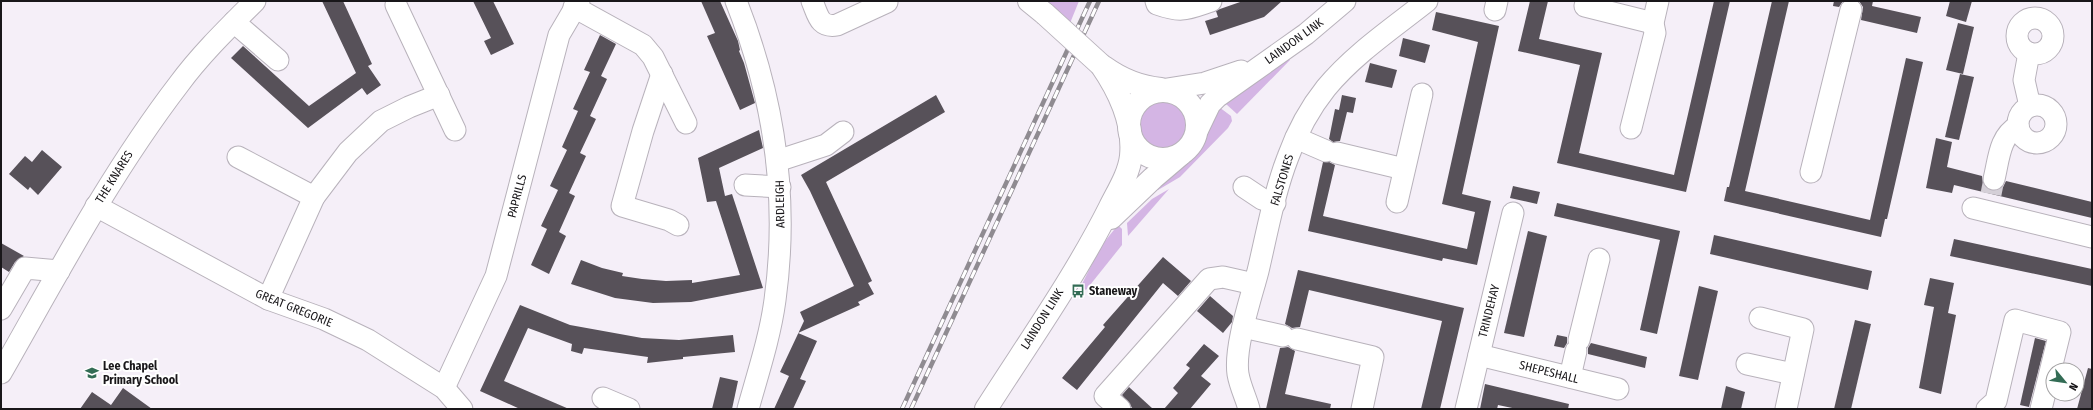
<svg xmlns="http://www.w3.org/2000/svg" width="2093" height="410" font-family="'Fira Sans Condensed',sans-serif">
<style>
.green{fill:#d4b5e4}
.building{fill:#575159}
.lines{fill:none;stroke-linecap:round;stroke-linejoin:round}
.minor-tunnel{stroke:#d4cfd7;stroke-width:21;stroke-dasharray:21 10;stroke-linecap:butt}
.minor-casing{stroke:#b8b2bb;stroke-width:23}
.major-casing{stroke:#b8b2bb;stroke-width:24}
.minor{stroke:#fff;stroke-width:21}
.major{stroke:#fff;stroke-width:22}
.rail-casing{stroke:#8f8b91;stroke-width:4.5}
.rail{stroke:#fff;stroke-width:3;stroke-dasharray:9;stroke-linecap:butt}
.major-bridge-casing{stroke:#b8b2bb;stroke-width:24;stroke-linecap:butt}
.major-bridge{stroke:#fff;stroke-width:22}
.labels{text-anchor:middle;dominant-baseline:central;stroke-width:4;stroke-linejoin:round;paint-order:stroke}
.street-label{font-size:12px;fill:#19171a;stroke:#fff}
.poi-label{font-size:12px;font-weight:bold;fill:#19171a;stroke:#fff;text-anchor:start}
</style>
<rect width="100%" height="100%" fill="#f5eff8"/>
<!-- green -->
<g class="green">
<path d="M 1036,1 L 1079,1 L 1066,33 Z"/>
<path d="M 1288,57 L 1290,60 L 1237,114 L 1226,104 L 1224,99 Z"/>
<circle cx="1163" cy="125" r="24"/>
<path d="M 1219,107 L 1231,116 L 1232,121 L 1228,128 L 1180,177 L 1158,190 L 1156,188 L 1197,153 Z"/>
<path d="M 1169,189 L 1128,236 L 1127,223 L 1152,199 Z"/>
<path d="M 1118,225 L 1122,229 L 1122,245 L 1086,290 L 1081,286 L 1101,246 Z"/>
</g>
<!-- building -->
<g class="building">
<path d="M 322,1 L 343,1 L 372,64 L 368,66 L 381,85 L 367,95 L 362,88 L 308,128 L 231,58 L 243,46 L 309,106 L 356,73 Z"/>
<path d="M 473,1 L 493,1 L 514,44 L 491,55 L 484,41 L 491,38 Z"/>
<path d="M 701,1 L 720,1 L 738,41 L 740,50 L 739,51 L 744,63 L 755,103 L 740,110 L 707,36 L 715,33 Z"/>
<path d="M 1243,1 L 1282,1 L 1264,17 L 1210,35 L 1205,21 L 1218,17 L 1216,11 L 1220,9 Z"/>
<path d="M 1530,1 L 1548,1 L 1539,39 L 1602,53 L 1579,153 L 1674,175 L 1714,1 L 1730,1 L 1686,192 L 1557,163 L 1580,65 L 1518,51 Z"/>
<path d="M 1772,1 L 1789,1 L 1745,191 L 1870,220 L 1906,58 L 1923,62 L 1887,219 L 1885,219 L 1881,237 L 1724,201 L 1727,187 L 1729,187 Z"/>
<path d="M 1834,1 L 1843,1 L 1839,7 L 1833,6 Z"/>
<path d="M 1859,1 L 1873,1 L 1872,6 L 1921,17 L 1917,33 L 1861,20 L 1863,7 Z"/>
<path d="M 1950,1 L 1972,1 L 1966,22 L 1946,16 Z"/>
<path d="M 1436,12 L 1499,26 L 1462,194 L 1491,201 L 1477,265 L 1443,258 L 1442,261 L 1308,231 L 1323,162 L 1329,162 L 1335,165 L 1323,216 L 1467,249 L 1475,212 L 1442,204 L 1478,42 L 1432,30 Z"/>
<path d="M 1958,23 L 1974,27 L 1963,74 L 1946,70 Z"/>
<path d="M 600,35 L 616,44 L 601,76 L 607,79 L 590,116 L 596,119 L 580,153 L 586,156 L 569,193 L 575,196 L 559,232 L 566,236 L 549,274 L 531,265 L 547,229 L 541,226 L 558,190 L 550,186 L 567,150 L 562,147 L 578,111 L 573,109 L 590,72 L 584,70 Z"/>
<path d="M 1403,38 L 1430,45 L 1425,63 L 1399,56 Z"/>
<path d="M 1370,63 L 1397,70 L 1392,88 L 1365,82 Z"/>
<path d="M 1960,74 L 1974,77 L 1959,140 L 1945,137 Z"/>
<path d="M 936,95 L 945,112 L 826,182 L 872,281 L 868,283 L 874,294 L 858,302 L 860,305 L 798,333 L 817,341 L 800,379 L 806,381 L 793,409 L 774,409 L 789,376 L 780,372 L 804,321 L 800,312 L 854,286 L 810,191 L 801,175 Z"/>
<path d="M 1342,95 L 1356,98 L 1353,113 L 1347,112 L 1340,141 L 1333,142 L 1329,139 L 1335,109 L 1339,110 Z"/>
<path d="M 759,130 L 763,148 L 719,168 L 725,196 L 732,194 L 763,288 L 691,302 L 653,303 L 615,298 L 571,284 L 581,260 L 602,268 L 623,273 L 622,276 L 642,279 L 666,281 L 692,280 L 692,283 L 740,275 L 716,201 L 707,202 L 698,158 Z"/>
<path d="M 1936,138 L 1952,142 L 1947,167 L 1982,176 L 1983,183 L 1991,191 L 1998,190 L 2003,187 L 2006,181 L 2092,202 L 2092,218 L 1954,185 L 1952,193 L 1926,188 Z"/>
<path d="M 42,150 L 62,167 L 38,195 L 30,187 L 28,190 L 9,174 L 25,156 L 32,162 Z"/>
<path d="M 1513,186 L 1540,192 L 1537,204 L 1510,198 Z"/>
<path d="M 1557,203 L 1680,231 L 1657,334 L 1640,330 L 1660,240 L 1554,216 Z"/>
<path d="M 1528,231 L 1547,236 L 1524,337 L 1504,333 Z"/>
<path d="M 1714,235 L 1872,271 L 1868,290 L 1710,254 Z"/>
<path d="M 1954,239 L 2092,269 L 2092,286 L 1950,256 Z"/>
<path d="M 1,243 L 24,256 L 15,262 L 9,272 L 1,267 Z"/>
<path d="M 1163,257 L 1191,281 L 1178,296 L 1163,283 L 1077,390 L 1062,378 L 1105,327 L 1103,325 Z"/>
<path d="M 1298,270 L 1464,308 L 1440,409 L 1421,409 L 1442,321 L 1309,290 L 1300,327 L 1292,328 L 1285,324 Z"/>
<path d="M 1930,278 L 1954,283 L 1948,313 L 1956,315 L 1941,394 L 1919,388 L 1934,307 L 1924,305 Z"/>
<path d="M 1699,286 L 1718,291 L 1698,380 L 1679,376 Z"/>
<path d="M 1210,296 L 1233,316 L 1232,322 L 1223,333 L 1197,311 Z"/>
<path d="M 520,305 L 570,325 L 642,338 L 679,340 L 733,335 L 735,352 L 683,357 L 683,359 L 647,363 L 648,357 L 584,348 L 582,354 L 571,351 L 572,344 L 528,328 L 504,381 L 569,409 L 520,409 L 480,391 Z"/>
<path d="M 1855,320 L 1871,324 L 1851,409 L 1834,409 Z"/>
<path d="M 1557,335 L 1567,337 L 1567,343 L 1564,348 L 1554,346 Z"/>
<path d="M 2035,338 L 2046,341 L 2029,407 L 2020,405 Z"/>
<path d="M 1591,343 L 1647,357 L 1645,368 L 1588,354 L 1588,348 Z"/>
<path d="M 1204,344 L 1219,356 L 1201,376 L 1211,384 L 1190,409 L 1164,409 L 1178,393 L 1173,388 L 1190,368 L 1186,365 Z"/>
<path d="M 1288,347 L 1295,351 L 1285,394 L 1331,404 L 1330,409 L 1266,409 L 1280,348 Z"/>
<path d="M 2088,368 L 2092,369 L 2092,409 L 2077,409 Z"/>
<path d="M 720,377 L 738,381 L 732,409 L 712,409 Z"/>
<path d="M 1485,384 L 1569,404 L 1568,409 L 1517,409 L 1498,405 L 1497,409 L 1480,409 Z"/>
<path d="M 1726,386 L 1745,392 L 1741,409 L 1721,409 Z"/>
<path d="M 1129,387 L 1153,409 L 1133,409 L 1122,395 Z"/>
<path d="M 123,388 L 152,409 L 80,409 L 92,392 L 111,405 Z"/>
</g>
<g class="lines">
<!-- minor-tunnel -->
<path class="minor-tunnel" d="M 1991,194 L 1994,179"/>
<!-- minor casing -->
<g class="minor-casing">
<g id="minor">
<path d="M 736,1 C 774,97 789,198 775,300 C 770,337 758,373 748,409"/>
<path d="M 812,1 C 818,15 819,28 837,25 L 887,2"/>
<path d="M 1156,1 L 1157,4 C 1182,13 1187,9 1211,1"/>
<path d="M 396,5 L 455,130"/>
<path d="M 1585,6 L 1653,23"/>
<path d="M 574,7 L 643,45 L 653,57 L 686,123"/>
<path d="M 1495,10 L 1497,1"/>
<circle cx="2035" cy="36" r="18"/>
<path d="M 234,22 L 278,60"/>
<path d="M 2029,53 L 2024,80 L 2030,106"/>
<path d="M 662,74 L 643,131 L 622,206 L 669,220 L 678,225"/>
<path d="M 1167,89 L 1205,83 L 1241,71"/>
<circle cx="2037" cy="124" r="19"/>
<path d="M 1631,128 L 1655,33 L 1653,23 L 1658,1"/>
<path d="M 1198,129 L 1210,104 L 1217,97 L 1306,34 L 1345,1"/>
<path d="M 1296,138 L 1326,151"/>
<path d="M 1337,153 L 1404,169"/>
<path d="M 238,157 L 314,197"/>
<path d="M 777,161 L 826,145 L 843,132"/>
<path d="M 1811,172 L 1851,10"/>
<path d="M 1994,179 C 1999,159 1999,137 2018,126"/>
<path d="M 745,185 L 780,187"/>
<path d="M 1244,187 L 1262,199 L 1275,203"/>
<path d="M 1397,202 L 1422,94"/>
<path d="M 96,206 L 268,299 L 324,319 L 368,340 L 444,388 L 462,409"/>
<path d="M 1973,208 L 2092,237"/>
<path d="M 268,299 L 314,197 L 348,152 L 381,121 L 409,107 L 439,95"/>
<path d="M 1,309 L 25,268 L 59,271"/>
<path d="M 1760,318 L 1803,329 L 1786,409"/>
<path d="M 1243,327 L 1283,336"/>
<path d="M 1297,339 L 1373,357 L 1362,409"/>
<path d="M 1579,340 L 1599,259"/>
<path d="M 1479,355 L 1618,389"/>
<path d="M 1747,364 L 1793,374"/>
<path d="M 1,373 C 57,275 110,174 179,84 C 201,54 229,27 255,1"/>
<path d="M 1570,377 L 1576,351"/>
<path d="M 444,388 L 496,276 L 559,35 L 579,1"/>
<path d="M 603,398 L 629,409"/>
<path d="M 1120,409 L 1105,396 L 1209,279 L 1223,277 L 1254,284"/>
<path d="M 1249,409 C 1246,398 1240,386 1238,374 C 1234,347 1251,298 1258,271 C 1267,233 1274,193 1288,157 C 1297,132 1310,108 1326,88 C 1354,54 1393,28 1427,1"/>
<path d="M 1466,409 L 1513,213"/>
<path d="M 1987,409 L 1996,401 L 2015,320 L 2060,332 L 2041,409"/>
</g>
</g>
<!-- major casing -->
<g class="major-casing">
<g id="major">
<path d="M 1029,1 L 1045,14"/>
<path d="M 1104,67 C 1122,80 1139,87 1161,89"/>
<circle cx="1163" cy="125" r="34"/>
<path d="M 1111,218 L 1153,178 L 1180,155"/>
<path d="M 986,409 C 1028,343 1075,277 1110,207 C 1118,191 1129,174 1131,156 C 1134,124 1119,91 1101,65"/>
</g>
</g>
<!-- minor -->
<use href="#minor" class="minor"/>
<!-- major -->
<use href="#major" class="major"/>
<!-- rail casing -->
<g class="rail-casing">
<g id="rail">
<path d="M 902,409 L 1090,1"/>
<path d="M 911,409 L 1099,1"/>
</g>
</g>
<!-- rail -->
<use href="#rail" class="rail"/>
<!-- major-bridge casing -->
<g class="major-bridge-casing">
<path id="major-bridge" d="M 1045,14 L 1101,65"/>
</g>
<!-- major-bridge -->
<use href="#major-bridge" class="major-bridge"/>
</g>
<!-- icons -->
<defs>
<g id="bus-bare" transform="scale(1.08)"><path d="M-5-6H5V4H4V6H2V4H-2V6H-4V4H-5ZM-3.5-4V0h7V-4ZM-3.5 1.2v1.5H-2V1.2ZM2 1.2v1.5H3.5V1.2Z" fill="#336c55" stroke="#fff" stroke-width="2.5" paint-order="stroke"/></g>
<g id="school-bare" transform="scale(1.08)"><path d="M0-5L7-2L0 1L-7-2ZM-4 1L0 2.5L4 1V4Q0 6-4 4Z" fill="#336c55" stroke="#fff" stroke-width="2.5" paint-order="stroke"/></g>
</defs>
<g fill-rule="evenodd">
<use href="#bus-bare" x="1078" y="291"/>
<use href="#school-bare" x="92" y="373"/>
</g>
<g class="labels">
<!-- street labels -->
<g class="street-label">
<text transform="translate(1294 41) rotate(-36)">LAINDON LINK</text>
<text transform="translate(114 177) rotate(-58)">THE KNARES</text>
<text transform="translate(1282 180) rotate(-73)">FALSTONES</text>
<text transform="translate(517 196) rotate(-75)">PAPRILLS</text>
<text transform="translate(780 204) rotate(-91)">ARDLEIGH</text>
<text transform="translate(294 308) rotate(22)">GREAT GREGORIE</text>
<text transform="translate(1489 311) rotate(-76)">TRINDEHAY</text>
<text transform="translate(1042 319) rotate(-58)">LAINDON LINK</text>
<text transform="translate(1549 372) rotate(14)">SHEPESHALL</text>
</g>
<!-- poi labels -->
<g class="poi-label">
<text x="1089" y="291">Staneway</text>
<text x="103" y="366">Lee Chapel<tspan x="103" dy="14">Primary School</tspan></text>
</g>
</g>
<!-- border -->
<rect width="2093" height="410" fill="none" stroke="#19171a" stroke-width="4"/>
<!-- north arrow -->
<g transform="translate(2065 382) rotate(119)"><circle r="19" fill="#ffffff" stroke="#a3a2a3"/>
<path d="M0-3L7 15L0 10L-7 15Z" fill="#336c55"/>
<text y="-6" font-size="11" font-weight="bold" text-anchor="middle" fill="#19171a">N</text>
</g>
</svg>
